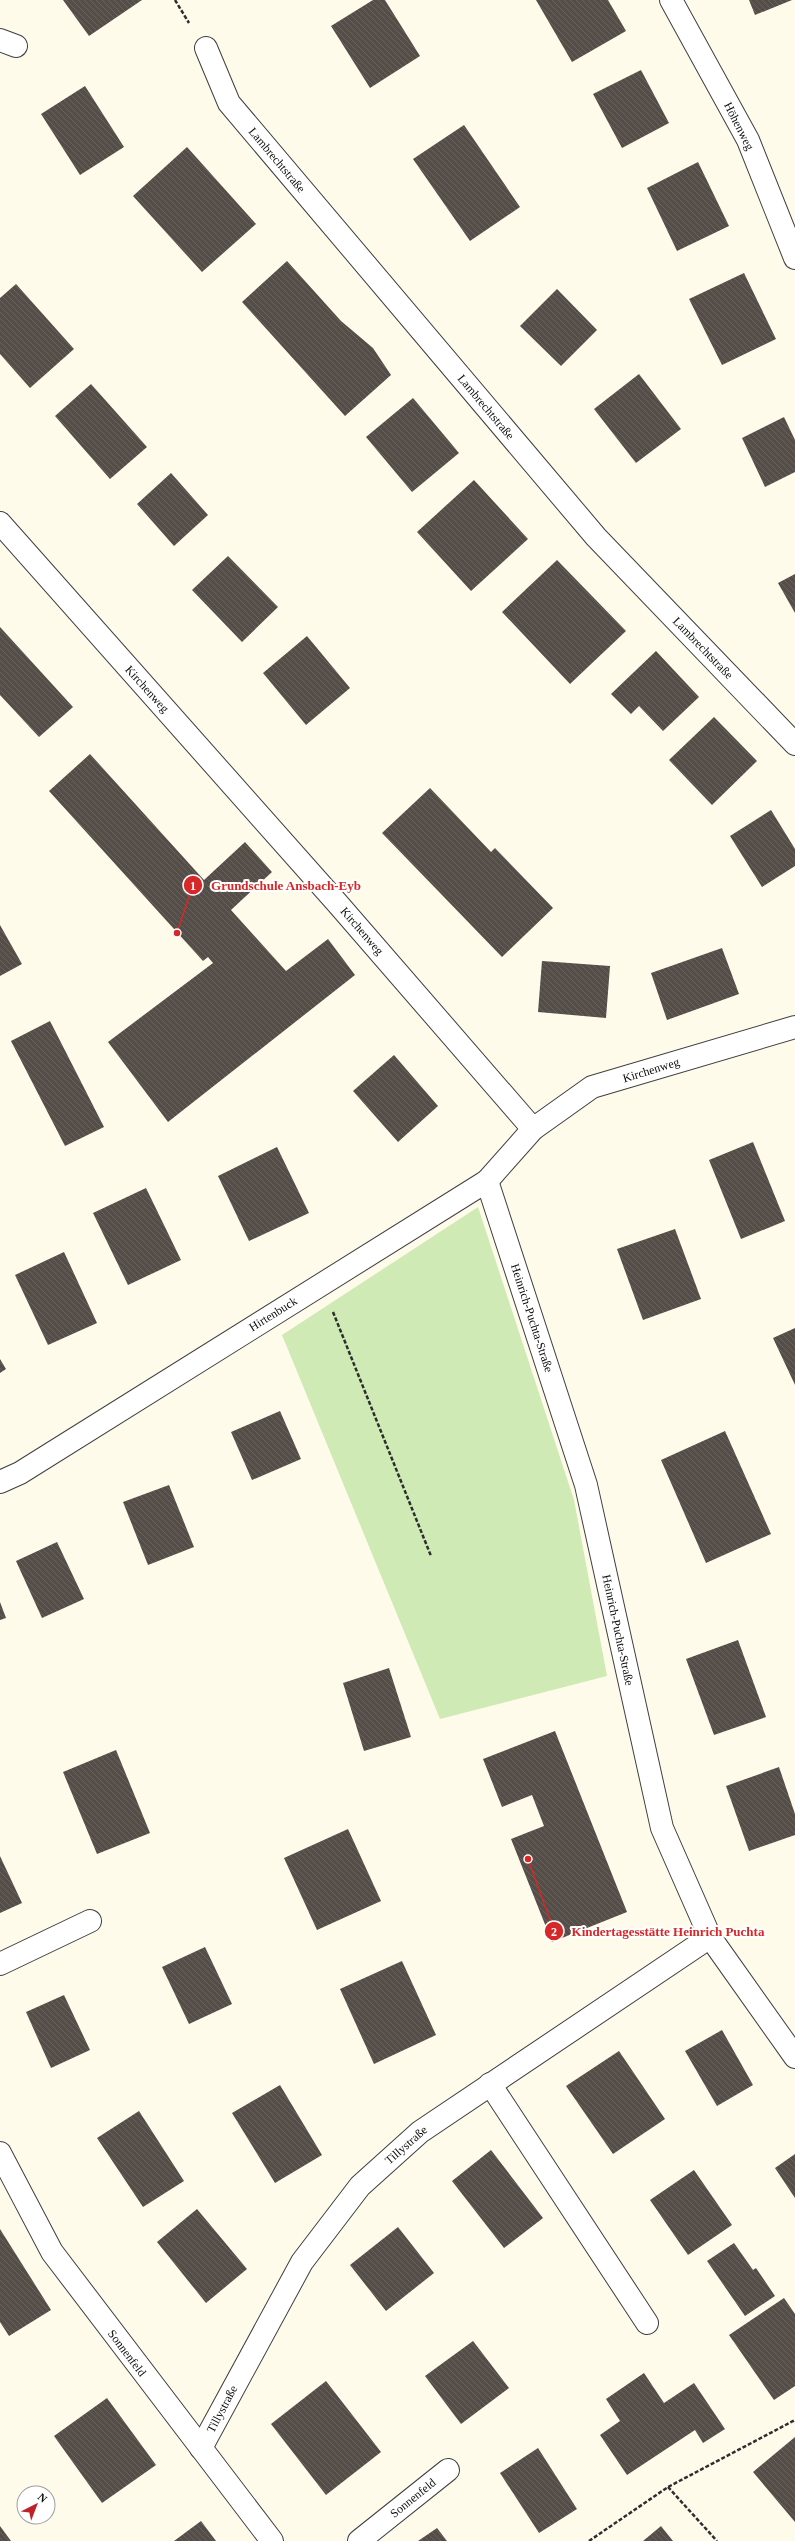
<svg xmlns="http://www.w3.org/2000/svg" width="795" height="2541" font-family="Georgia,serif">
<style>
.grass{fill:#cfeab4}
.building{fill:url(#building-back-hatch)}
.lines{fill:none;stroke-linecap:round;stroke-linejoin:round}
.minor-casing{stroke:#3f3f3f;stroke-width:24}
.path{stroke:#2e2e2e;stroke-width:2.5;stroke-dasharray:4 2;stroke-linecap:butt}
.minor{stroke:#fff;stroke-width:22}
.labels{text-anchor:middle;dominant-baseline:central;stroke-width:4;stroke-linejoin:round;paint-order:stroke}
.street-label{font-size:12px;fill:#0c0c0c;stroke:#fff}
.leader{fill:none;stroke:#d62828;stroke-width:1.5}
.callout-dot{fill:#d62828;stroke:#fff;stroke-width:1.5}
.mark-label{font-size:12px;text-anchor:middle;font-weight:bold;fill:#fff}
.callout-label{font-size:13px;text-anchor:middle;font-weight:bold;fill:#d62828;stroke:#fff;stroke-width:4;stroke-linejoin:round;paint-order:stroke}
</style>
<defs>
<pattern id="building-back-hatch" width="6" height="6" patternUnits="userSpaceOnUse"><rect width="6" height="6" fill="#554d48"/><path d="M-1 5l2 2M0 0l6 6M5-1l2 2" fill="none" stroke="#68625e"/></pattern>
</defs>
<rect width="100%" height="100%" fill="#fffbeb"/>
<!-- grass -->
<path class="grass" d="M 478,1207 L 574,1500 L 607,1676 L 440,1719 L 282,1335 Z"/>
<!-- building -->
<g class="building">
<path d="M 63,0 L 142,0 L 89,36 Z"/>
<path d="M 373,0 L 385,0 L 420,56 L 370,88 L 331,26 Z"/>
<path d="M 536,0 L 608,0 L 626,31 L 572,62 Z"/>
<path d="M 749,0 L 792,0 L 755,15 Z"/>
<path d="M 641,70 L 669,123 L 622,148 L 593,94 Z"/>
<path d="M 85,86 L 124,147 L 80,175 L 41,114 Z"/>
<path d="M 464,125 L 520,207 L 470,241 L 413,159 Z"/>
<path d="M 187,147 L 256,224 L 202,272 L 133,196 Z"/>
<path d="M 698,162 L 729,226 L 677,251 L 647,188 Z"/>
<path d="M 287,261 L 341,321 L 373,348 L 391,375 L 345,416 L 242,302 Z"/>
<path d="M 744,273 L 776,339 L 722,365 L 689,299 Z"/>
<path d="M 16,284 L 74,349 L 30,388 L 0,354 L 0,298 Z"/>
<path d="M 557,289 L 597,330 L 561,366 L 520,326 Z"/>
<path d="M 639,374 L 681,429 L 636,463 L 594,409 Z"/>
<path d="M 91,384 L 147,447 L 110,479 L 55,416 Z"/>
<path d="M 413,398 L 459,453 L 412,492 L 366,437 Z"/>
<path d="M 784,417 L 795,440 L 795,472 L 765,487 L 742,438 Z"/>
<path d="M 171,473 L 208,515 L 174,546 L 137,504 Z"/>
<path d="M 474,480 L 528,539 L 471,591 L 417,532 Z"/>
<path d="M 228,556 L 278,607 L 242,642 L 192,590 Z"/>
<path d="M 557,560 L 626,631 L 570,684 L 502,612 Z"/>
<path d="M 795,574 L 795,613 L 778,583 Z"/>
<path d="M 0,627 L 73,707 L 39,737 L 0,695 Z"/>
<path d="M 307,636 L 350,688 L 306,725 L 263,673 Z"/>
<path d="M 656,651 L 699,697 L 663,731 L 639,706 L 631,714 L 611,694 Z"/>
<path d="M 714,717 L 757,761 L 712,805 L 669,760 Z"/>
<path d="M 90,754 L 204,880 L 245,842 L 272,872 L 231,910 L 286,971 L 328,939 L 355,975 L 168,1122 L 108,1042 L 213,963 L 208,957 L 203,961 L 49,791 Z"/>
<path d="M 430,788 L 491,852 L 495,848 L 553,908 L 502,957 L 382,833 Z"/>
<path d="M 771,810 L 795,849 L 795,866 L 762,887 L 730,836 Z"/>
<path d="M 0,925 L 22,964 L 0,976 Z"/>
<path d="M 722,948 L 739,994 L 667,1020 L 651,973 Z"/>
<path d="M 542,961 L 610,966 L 606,1018 L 538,1012 Z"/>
<path d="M 50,1021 L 104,1127 L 65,1146 L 11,1041 Z"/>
<path d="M 394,1055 L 438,1106 L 398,1142 L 353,1091 Z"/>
<path d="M 753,1142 L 785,1221 L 741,1239 L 709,1160 Z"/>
<path d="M 277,1147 L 309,1213 L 249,1241 L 218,1176 Z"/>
<path d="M 146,1188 L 181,1260 L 128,1285 L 93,1213 Z"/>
<path d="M 675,1229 L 701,1299 L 643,1320 L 617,1249 Z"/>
<path d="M 64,1252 L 97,1323 L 48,1345 L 15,1275 Z"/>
<path d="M 795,1328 L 795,1385 L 773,1338 Z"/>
<path d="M 0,1359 L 6,1369 L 0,1373 Z"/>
<path d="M 280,1411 L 301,1459 L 252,1480 L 231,1432 Z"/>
<path d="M 725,1431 L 771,1534 L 706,1563 L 661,1460 Z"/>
<path d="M 169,1485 L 194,1547 L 148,1565 L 123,1502 Z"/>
<path d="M 57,1542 L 84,1599 L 42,1618 L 16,1561 Z"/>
<path d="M 0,1602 L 6,1618 L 0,1620 Z"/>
<path d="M 738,1640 L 766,1717 L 714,1735 L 686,1659 Z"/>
<path d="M 389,1668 L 411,1737 L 364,1751 L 343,1683 Z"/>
<path d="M 555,1731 L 627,1912 L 552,1942 L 511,1839 L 544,1826 L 532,1795 L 502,1807 L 483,1759 Z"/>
<path d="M 116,1750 L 150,1833 L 97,1854 L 63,1772 Z"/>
<path d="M 779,1767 L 795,1814 L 795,1835 L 749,1851 L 726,1786 Z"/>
<path d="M 348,1829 L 381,1901 L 317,1930 L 284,1858 Z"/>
<path d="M 0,1856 L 22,1903 L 0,1913 Z"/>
<path d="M 205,1947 L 232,2004 L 189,2024 L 162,1967 Z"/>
<path d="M 402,1961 L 436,2035 L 374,2064 L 340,1989 Z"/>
<path d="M 64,1995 L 90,2050 L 51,2068 L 26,2012 Z"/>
<path d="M 722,2030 L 753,2085 L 717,2106 L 685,2051 Z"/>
<path d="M 619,2051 L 665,2119 L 613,2154 L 566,2086 Z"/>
<path d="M 280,2085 L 322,2155 L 275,2183 L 232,2113 Z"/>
<path d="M 139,2111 L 184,2181 L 143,2207 L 97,2138 Z"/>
<path d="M 491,2150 L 543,2218 L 504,2248 L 452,2181 Z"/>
<path d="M 795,2154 L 795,2198 L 775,2168 Z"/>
<path d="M 694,2170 L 732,2225 L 688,2255 L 650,2200 Z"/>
<path d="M 197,2209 L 247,2269 L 206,2303 L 157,2242 Z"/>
<path d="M 398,2227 L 434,2273 L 386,2311 L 350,2265 Z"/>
<path d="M 0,2229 L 51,2310 L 9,2336 L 0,2322 Z"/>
<path d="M 734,2243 L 753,2270 L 756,2268 L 775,2296 L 745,2316 L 707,2261 Z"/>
<path d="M 784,2298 L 795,2314 L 795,2386 L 774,2400 L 729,2335 Z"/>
<path d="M 473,2341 L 509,2388 L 461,2424 L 425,2376 Z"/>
<path d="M 644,2373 L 664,2403 L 694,2383 L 725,2429 L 703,2443 L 695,2430 L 627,2475 L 600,2435 L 620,2421 L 606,2399 Z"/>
<path d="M 326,2381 L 381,2452 L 326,2495 L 271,2424 Z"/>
<path d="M 107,2398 L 156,2465 L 102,2503 L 54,2436 Z"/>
<path d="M 795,2437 L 795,2522 L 753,2472 Z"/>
<path d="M 538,2448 L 577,2509 L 539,2533 L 500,2473 Z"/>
<path d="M 201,2521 L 216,2541 L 174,2541 Z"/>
<path d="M 0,2526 L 11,2541 L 0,2541 Z"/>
<path d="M 661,2526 L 673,2541 L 643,2541 Z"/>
<path d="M 437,2528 L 447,2541 L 418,2541 Z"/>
</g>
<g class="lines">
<!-- minor casing -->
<g class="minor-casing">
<g id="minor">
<path d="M 671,0 L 748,140 L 795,258"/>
<path d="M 0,40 L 16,46"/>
<path d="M 206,48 L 229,103 L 596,537 L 795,744"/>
<path d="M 0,523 L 338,904 L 533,1129"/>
<path d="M 487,1181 L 586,1485 L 662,1828 L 710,1937 L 795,2057"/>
<path d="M 0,1482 L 20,1473 L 487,1181 L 533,1129 L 592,1087 L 795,1027"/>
<path d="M 0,1964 L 90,1921"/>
<path d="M 490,2084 L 647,2323"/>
<path d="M 0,2153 L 52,2252 L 272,2541"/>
<path d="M 201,2448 L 302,2262 L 360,2186 L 420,2132 L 710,1937"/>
<path d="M 359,2541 L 448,2470"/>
</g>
</g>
<!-- path -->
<g class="path">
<path d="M 175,0 L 189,23"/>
<path d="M 333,1312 L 431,1556"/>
<path d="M 668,2487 L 717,2541"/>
<path d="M 589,2541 L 668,2487 L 795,2420"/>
</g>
<!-- minor -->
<use href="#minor" class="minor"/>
</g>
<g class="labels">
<!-- street labels -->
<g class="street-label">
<text transform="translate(739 126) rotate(63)">Höhenweg</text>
<text transform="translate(277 160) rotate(50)">Lambrechtstraße</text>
<text transform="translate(486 407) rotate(50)">Lambrechtstraße</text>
<text transform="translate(703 648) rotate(46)">Lambrechtstraße</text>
<text transform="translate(147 689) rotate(48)">Kirchenweg</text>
<text transform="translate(362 931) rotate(49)">Kirchenweg</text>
<text transform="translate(651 1070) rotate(-17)">Kirchenweg</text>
<text transform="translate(273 1314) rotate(-32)">Hirtenbuck</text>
<text transform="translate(532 1318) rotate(72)">Heinrich-Puchta-Straße</text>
<text transform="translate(618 1630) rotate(78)">Heinrich-Puchta-Straße</text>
<text transform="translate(406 2145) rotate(-41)">Tillystraße</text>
<text transform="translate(127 2353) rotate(53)">Sonnenfeld</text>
<text transform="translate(222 2409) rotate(-62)">Tillystraße</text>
<text transform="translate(413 2498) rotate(-39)">Sonnenfeld</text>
</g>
</g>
<!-- callouts -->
<path class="leader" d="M177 933L193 885M528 1859L554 1931"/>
<g class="callout-dot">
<circle cx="177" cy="933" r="4"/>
<circle cx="528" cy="1859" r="4"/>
<circle cx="193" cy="885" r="10"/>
<circle cx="554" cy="1931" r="10"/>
</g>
<g class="mark-label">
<text x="193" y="890">1</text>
<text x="554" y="1936">2</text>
</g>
<g class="callout-label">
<text x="286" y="890">Grundschule Ansbach-Eyb</text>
<text x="668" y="1936">Kindertagesstätte Heinrich Puchta</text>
</g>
<!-- north arrow -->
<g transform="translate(36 2505) rotate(42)"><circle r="19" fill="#ffffff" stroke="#9e9e9e"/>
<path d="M0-3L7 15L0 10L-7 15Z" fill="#be2127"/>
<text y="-6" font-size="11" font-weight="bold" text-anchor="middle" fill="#0c0c0c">N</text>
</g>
</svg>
